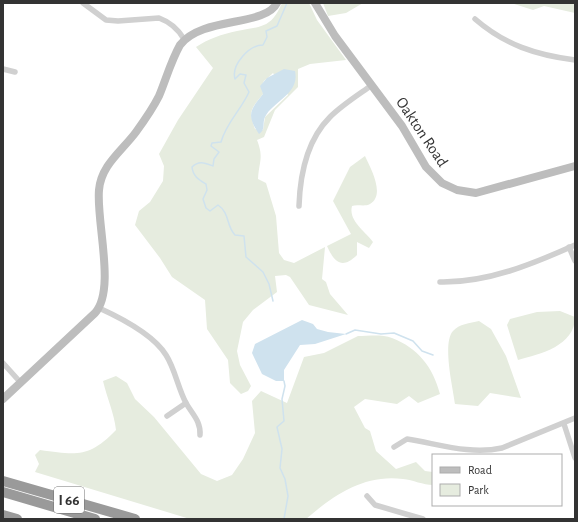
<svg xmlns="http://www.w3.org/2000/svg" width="578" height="522" font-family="'Alegreya Sans',sans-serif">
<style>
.green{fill:#e6ecdf;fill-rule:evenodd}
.water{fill:#cfe2ee}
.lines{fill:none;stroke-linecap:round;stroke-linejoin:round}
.stream{stroke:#cfe2ee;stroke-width:1.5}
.street{stroke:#d0d0d0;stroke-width:5.5}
.secondary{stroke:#bdbdbd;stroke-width:8}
.highway{stroke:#9a9a9a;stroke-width:10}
.labels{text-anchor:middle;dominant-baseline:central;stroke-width:4;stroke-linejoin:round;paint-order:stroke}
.shield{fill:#fff;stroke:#707070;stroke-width:1}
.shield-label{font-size:15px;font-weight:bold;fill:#333}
.street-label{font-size:16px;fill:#333;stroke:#fff}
</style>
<rect width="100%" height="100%" fill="#fff"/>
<!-- green -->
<g class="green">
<path d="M 282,3 L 309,3 L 317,20 L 346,60 L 310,64 L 298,69 L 298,87 L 275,110 L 264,137 L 257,140 C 264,158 259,161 258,179 L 266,183 L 276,216 L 279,253 L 284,260 L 294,263 L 325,247 L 322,279 L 326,282 L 330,294 L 348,315 L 309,305 L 290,277 L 286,275 L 275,276 L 277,292 L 253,310 L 243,322 L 237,351 L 240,365 L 251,386 L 248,391 L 241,394 L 230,383 L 228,360 L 207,329 L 205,300 L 172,277 L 160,258 L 135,225 L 139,211 L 150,202 L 163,181 L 164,166 L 159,154 L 178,120 L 213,68 L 196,47 C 208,39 222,34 237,31 C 261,26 271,29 282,3 ZM 273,73 L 288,95 L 265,117 L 263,130 L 255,129 C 248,110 251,109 263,94 C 261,78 264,83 273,73 Z"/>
<path d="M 323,3 L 363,3 L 346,13 L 328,16 Z"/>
<path d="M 511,3 L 575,3 L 575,13 L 544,6 L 533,10 Z"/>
<path d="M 365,156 C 370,167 386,195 370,204 C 365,207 357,204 352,206 C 348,221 366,232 373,242 L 369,248 L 357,242 L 357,255 C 342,270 334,262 327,246 L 351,234 L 333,201 L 350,167 Z"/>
<path d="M 560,311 L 575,317 C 575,346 540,354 518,360 L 507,325 L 510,319 L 537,312 Z"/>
<path d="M 479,321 L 491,329 L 506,356 L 521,398 L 490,393 L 478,406 L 455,404 C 453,388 442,343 453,331 C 459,324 470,323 479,321 Z"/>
<path d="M 358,336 C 368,336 382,334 392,338 C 418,348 433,367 440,394 L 418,403 L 409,396 L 397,404 L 365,399 L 354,407 L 365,428 L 370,431 L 376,451 L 396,469 L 416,462 L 425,471 L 433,472 L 433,485 C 423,485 413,480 403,479 C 364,474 334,495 306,519 L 190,519 L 35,472 L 39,464 L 35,455 L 40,450 C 77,455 89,458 116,430 C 114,413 107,398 103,381 L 116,376 L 127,383 L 135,399 L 154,417 L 201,474 L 217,481 L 232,475 L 243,459 L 255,433 L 252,401 L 261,391 L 287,403 L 304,357 L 324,353 Z"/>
</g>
<!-- water -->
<g class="water">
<path d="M 284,69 L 295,71 C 300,94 273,101 265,117 C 262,123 266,130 259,134 C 246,115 250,110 263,94 L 260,86 L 267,78 Z"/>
<path d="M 302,320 L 313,324 L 317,329 L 328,332 L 346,334 L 315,344 L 300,345 L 284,370 L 284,381 L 276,381 L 262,374 L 252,353 L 255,344 Z"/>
</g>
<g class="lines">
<!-- stream -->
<g class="stream">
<path d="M 273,301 L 269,284 L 263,272 L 246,257 L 244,236 L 235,235 C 226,226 230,213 218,205 L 210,211 L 206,208 L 203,199 L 207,190 L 206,184 C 198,179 193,176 192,167 C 199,160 205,163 213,166 L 214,159 L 219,152 L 211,146 L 212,143 L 221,142 C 226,123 241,110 249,92 L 244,83 L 246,75 L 240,74 L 235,79 C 231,65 249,45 263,45 L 267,37 L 266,31 L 277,26 L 287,3"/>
<path d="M 346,334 L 355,330 L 381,334 L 394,333 L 413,341 L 422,351 L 433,355"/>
<path d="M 284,519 L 288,496 L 285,479 L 280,468 L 282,449 L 277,427 L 284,421 L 282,399 L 285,386 L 284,381"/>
</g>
<!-- street -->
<g class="street">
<path d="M 83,3 L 106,20 L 118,21 L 159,18 C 170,22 178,29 184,39"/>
<path d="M 475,19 C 505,45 536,55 575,60"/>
<path d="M 3,69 L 15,72"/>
<path d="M 299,206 C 300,175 307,140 330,117 C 342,105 358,95 372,85"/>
<path d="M 569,247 L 575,261"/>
<path d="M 440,282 C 487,283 533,264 575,245"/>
<path d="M 99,308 C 121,318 153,334 166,355 C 175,369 178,388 186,403 C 192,414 201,421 200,435"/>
<path d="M 3,363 L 21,383"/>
<path d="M 167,416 L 186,403"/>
<path d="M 564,424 L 575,458"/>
<path d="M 394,447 L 407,439 C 439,444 470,455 502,448 L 575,418"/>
<path d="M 367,496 L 375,505 L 423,519"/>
</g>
<!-- secondary -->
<g class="secondary">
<path d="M 315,3 L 335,36 L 402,126 L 426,167 L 442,183 L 457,190 L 476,193 L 575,166"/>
<path d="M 3,399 L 95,313 C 116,290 96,221 99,190 C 101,165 122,151 136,132 C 144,121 153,108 159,96 C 166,79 171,61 180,45 C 202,16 265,27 277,3"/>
</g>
<!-- highway -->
<g class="highway">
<path d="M 3,481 L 135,519"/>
<path d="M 3,492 L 95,519"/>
<path d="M 3,515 L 17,519"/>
</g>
</g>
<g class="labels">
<!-- shield labels -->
<rect class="shield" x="54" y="487" width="30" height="26" rx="3"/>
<g class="shield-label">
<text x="69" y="500">I 66</text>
</g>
<!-- street labels -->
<g class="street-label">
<text transform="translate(422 132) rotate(56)">Oakton Road</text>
</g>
</g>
<!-- border -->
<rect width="578" height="522" fill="none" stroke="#333333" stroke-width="8"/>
<!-- legend -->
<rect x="432" y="454" width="130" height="52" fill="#ffffff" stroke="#adadad"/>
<rect x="440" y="467" width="20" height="6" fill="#bdbdbd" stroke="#adadad"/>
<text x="468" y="474" font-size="12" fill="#333333">Road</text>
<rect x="440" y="484" width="20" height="12" fill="#e6ecdf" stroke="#adadad"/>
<text x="468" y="494" font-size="12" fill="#333333">Park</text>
</svg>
